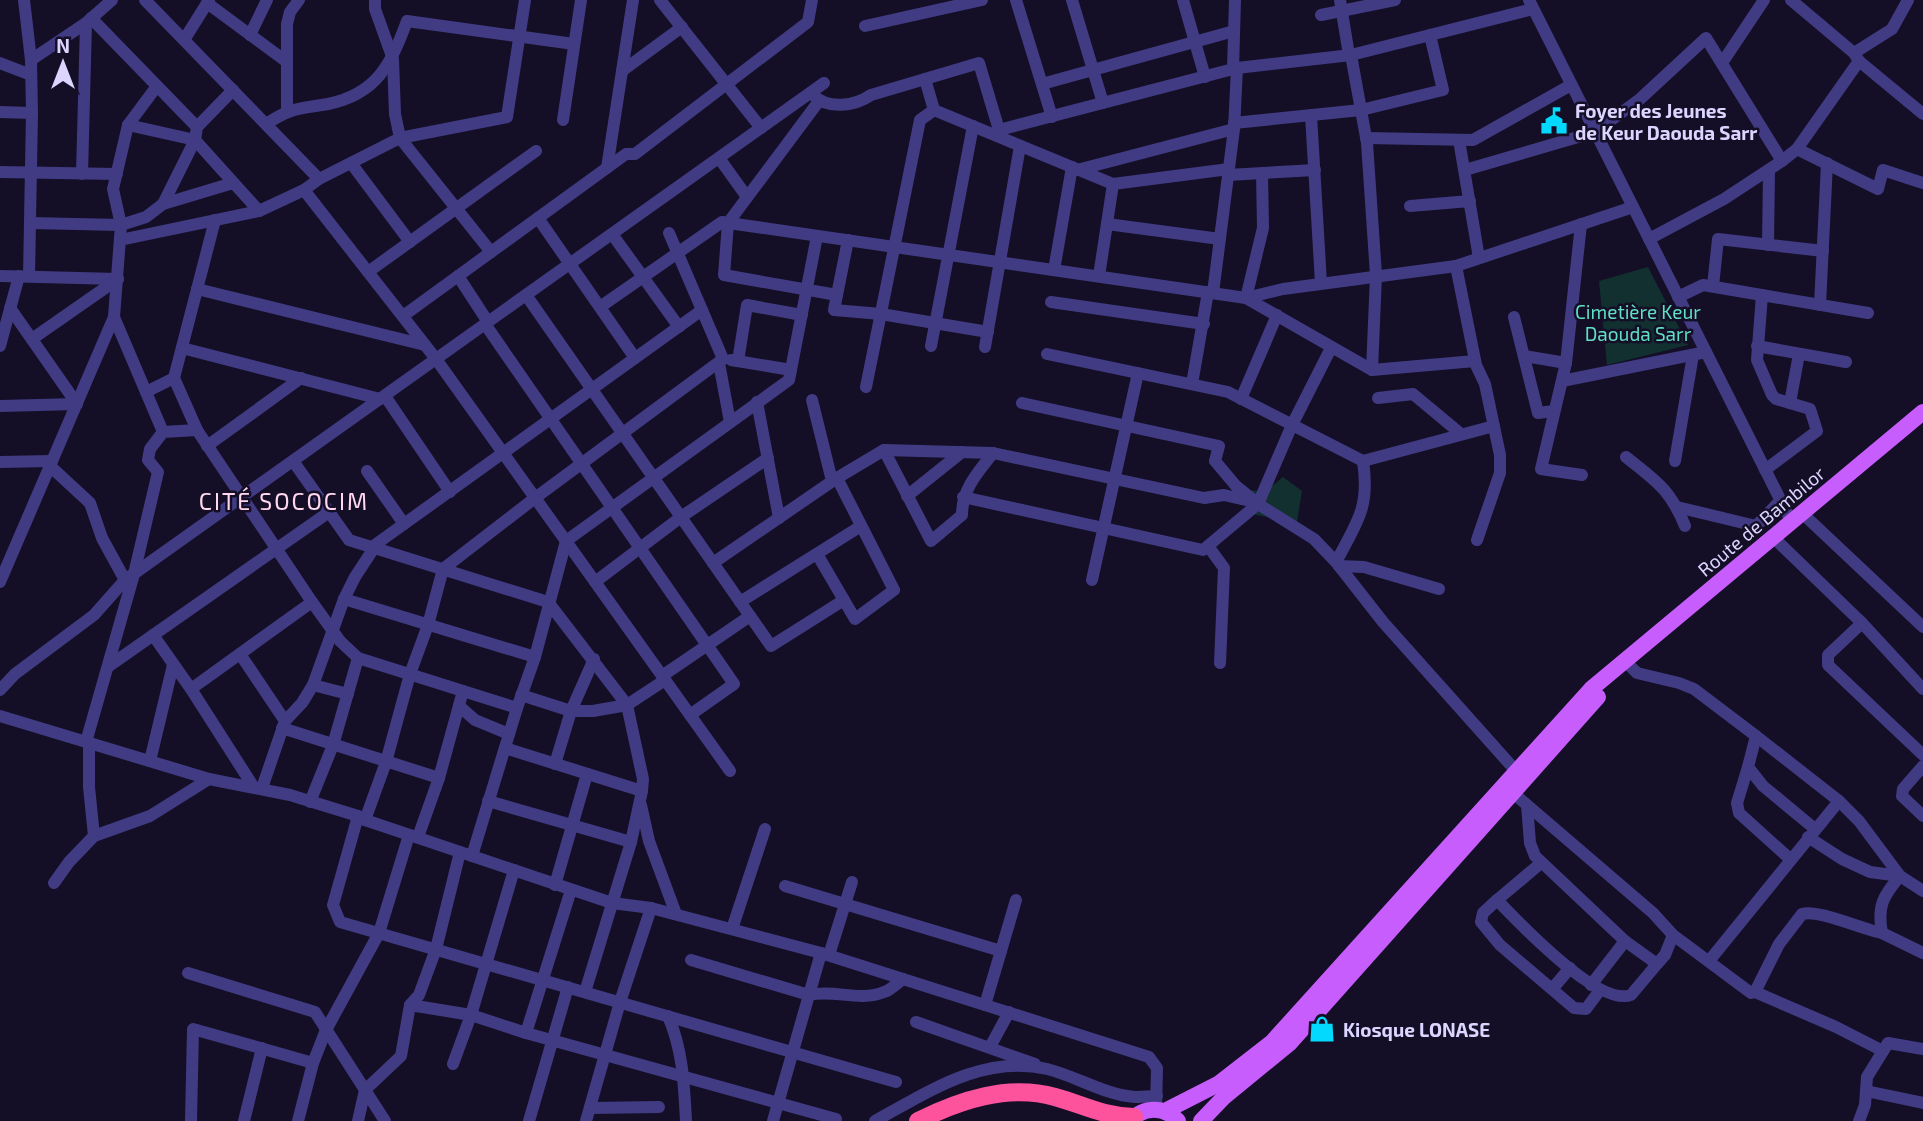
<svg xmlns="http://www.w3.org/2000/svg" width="1923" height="1121" font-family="'Exo 2',sans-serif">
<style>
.green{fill:#123030}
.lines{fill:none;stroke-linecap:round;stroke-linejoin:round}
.minor{stroke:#413b84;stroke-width:12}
.major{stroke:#c85dfd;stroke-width:16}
.highway{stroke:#fd529c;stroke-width:18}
.labels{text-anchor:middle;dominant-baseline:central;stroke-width:5;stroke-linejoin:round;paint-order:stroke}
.poi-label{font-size:19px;font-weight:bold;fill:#dbd5ff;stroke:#140f26;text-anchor:start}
.park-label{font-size:19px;fill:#61dfc4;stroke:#140f26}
.street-label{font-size:19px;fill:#dbd5ff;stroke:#140f26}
.quarter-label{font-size:23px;letter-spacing:2px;fill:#ffd7ee;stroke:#140f26}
</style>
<rect width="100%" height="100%" fill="#140f26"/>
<!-- green -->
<g class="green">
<path d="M 1648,267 L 1688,345 L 1607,365 L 1599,281 Z"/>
<path d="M 1283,477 L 1302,491 L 1297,522 L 1256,515 L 1248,503 L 1250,490 L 1265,492 Z"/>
</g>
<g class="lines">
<!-- minor -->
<g class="minor">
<path d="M 24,0 L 31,60 L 32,113 L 29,276"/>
<path d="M 145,0 L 319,179"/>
<path d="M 375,0 L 375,9 L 393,59 L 395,114 L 400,138 L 491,252"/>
<path d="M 660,0 L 761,128"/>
<path d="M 1016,0 L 1052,117"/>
<path d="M 1072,0 L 1103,103"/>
<path d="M 1183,0 L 1205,77"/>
<path d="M 1340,0 L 1349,55"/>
<path d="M 1529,0 L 1792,523"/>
<path d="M 1791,0 L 1854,53 L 1859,61 L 1923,114"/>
<path d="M 207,3 L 287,62"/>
<path d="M 1321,15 L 1395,0"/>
<path d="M 91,18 L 197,127"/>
<path d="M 865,26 L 982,0"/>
<path d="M 250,35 L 267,0"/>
<path d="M 184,40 L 209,0"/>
<path d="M 1854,53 L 1892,29 L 1908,0"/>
<path d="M 1351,55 L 1367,143 L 1376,275 L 1372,370"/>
<path d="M 31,60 L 86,23 L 112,0"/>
<path d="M 0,63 L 31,75"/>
<path d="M 1722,63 L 1764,0"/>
<path d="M 1233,70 L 1235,0"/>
<path d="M 622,71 L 682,27"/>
<path d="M 925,79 L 934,110"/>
<path d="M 1042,84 L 1234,31"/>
<path d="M 813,95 C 828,110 855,106 871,95 L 979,63 L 999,130 L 997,135"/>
<path d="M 819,101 L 728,223 L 724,275 L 837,295"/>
<path d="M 287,110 L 287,24 L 290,12 L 299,0"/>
<path d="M 934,110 L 1113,184 L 1229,169"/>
<path d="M 0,112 L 32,113"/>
<path d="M 1311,115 L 1321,283"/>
<path d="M 563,120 L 581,0"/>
<path d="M 1234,123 L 1361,110 L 1443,90 L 1430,35"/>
<path d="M 266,124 C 292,107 299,109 328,104 C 377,94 391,64 407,21 L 574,44"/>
<path d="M 128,125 L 195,140 L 259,211"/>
<path d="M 999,130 L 1237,68 L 1351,55 L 1533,9"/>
<path d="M 1366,138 L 1473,140 L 1571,85"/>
<path d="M 1459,140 L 1479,258"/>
<path d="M 1797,149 L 1878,189 L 1883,170 L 1923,183"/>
<path d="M 719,158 L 747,197"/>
<path d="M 351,163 L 410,242"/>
<path d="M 607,168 L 633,0"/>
<path d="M 1077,170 L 1234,129"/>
<path d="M 1465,170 L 1595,132 L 1640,99 L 1706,38 L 1782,161"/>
<path d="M 0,172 L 117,174"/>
<path d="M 82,174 L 86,23"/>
<path d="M 1228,175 L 1315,170"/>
<path d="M 304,190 L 436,359 L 730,771"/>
<path d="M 163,204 L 195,140 L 197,127 L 233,90"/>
<path d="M 1410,206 L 1470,201"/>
<path d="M 538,218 L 635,358"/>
<path d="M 215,220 L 174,378 L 197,430 L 312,602 L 340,641 L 358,658 L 517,708"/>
<path d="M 30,223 L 121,225 L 146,217 L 163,204 L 233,183"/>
<path d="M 1107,224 L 1220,239"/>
<path d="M 1581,224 L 1566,363 L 1541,469 L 1582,475"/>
<path d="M 669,233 L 723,359"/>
<path d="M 612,234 L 679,327"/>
<path d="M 1649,239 L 1724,199 L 1782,161 L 1797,149 L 1859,61"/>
<path d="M 120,240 L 259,211 L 304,190 L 319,179 L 400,138 L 507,117 L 525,0"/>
<path d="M 848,240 L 834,310 L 881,314 L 988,332"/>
<path d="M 1768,245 L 1769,170"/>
<path d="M 1456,266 L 1476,365 L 1485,384 L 1500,455 L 1500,473 L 1477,540"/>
<path d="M 1054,270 L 1072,167"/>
<path d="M 368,272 L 536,151"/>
<path d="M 0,276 L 118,279"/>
<path d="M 458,276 L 488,322"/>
<path d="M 1099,276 L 1113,184"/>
<path d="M 1713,286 L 1718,239 L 1823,251"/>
<path d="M 197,289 L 425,345"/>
<path d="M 1213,293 L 1234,129 L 1237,68"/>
<path d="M 526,295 L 771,646 L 844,600"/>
<path d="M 1762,295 L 1757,360 L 1772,395 L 1776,399 L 1810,409 L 1817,431 L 1765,470"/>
<path d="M 1678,297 L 1703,285 L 1868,313"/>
<path d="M 1246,298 L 1283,289 L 1456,266 L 1633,207"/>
<path d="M 1246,298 L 1263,228 L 1262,173"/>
<path d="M 1051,302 L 1204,324"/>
<path d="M 1820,305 L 1827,163"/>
<path d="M 600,307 L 722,222 L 1246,298 L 1372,370 L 1475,361"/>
<path d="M 10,308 L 77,404"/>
<path d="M 403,316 L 626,154 L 635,154 L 808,22 L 812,0"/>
<path d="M 114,317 L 163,432"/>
<path d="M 1514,317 L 1538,413 L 1554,411"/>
<path d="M 485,324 L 734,684 L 690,715"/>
<path d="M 32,339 L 118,279"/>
<path d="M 0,346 L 19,276"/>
<path d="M 931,346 L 973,126"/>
<path d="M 1757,346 L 1846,362"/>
<path d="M 985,347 L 1020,146"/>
<path d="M 182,348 L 380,399"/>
<path d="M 1047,354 L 1228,392 L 1363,461 L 1494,426"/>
<path d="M 1524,356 L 1566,363"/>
<path d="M 731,360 L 791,370"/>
<path d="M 738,361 L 747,305 L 802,315"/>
<path d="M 719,363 L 730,422"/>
<path d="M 1562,381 L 1706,352"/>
<path d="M 1192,384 L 1208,292"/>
<path d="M 866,387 L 920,120 L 934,110"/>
<path d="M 146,392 L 174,378"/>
<path d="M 385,396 L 450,492"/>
<path d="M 1378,398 L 1413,394 L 1461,434"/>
<path d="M 1241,399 L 1277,315"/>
<path d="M 812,400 L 832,481"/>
<path d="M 757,402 L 779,518"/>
<path d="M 1022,403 L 1219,446 L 1215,461 L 1236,486 L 1258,504 L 1314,539 L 1336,562 L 1383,622 L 1516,771"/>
<path d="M 1790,403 L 1799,354"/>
<path d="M 0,406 L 77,404"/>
<path d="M 207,446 L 301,378"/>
<path d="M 884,450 L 931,541 L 962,515 C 962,489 978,472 993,453"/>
<path d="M 1626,457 C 1656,481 1670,489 1685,526"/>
<path d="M 293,461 L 349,540 L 548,602 L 627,705 L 643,779 L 642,791 L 505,748"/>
<path d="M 1675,461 L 1693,355"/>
<path d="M 0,462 L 52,461"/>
<path d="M 50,466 L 90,503 L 102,538 L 125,580"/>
<path d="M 367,471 L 404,524"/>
<path d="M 907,496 L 962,452"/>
<path d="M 963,497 L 1203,550 L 1258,504 L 1292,425 L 1331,348"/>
<path d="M 1677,507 L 1756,526 L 1780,501"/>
<path d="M 1803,514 L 1923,627"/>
<path d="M 1774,538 L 1862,623 L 1828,655 L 1828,665 L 1923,755"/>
<path d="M 1208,546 L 1224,568 L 1220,663"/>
<path d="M 372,547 L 702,310"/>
<path d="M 374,548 L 355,577 L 344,599 L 535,657"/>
<path d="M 817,554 L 855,619 L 894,590 L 837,478"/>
<path d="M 1336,562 C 1357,522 1370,508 1363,461"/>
<path d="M 713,563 L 837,478 L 884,450 L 993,453 L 1204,498 L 1224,495 L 1250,501"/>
<path d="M 1339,566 L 1364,567 L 1439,589"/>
<path d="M 1092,580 L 1138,373"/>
<path d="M 0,582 L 114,317 L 121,225 L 113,189 L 128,125 L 157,86"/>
<path d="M 595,582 L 681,517 L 768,458"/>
<path d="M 740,602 L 861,526"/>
<path d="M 1862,623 L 1923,689"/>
<path d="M 153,635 L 191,689 L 253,786"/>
<path d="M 240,654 L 285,721 L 262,788"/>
<path d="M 1626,662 L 1637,673 L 1679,683 L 1694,689 L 1756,736 L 1839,801 L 1859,821 L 1900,876 L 1923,891"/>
<path d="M 109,666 L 329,512"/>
<path d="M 662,676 L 750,616"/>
<path d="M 313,685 L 348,694"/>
<path d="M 191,689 L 312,602"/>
<path d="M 0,690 L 15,674 L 94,615 L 125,580 L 824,83"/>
<path d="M 521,695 L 571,711 L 593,711 L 627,705 L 665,680"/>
<path d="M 459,706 L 475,720 L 509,734"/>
<path d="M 0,716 L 209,779 L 290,795 L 358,816 L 365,820 L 612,903 L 651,908 L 821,953 L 1149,1057 L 1157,1068 L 1156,1109"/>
<path d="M 285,721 L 302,703 L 313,685 L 344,599"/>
<path d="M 282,728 L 439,778"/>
<path d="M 1756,736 L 1748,767 L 1763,786 L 1815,829"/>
<path d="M 86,742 L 134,574 L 158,472 L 148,460 L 150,449 L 163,432 L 197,430"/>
<path d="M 89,743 L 89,787 L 94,836"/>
<path d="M 150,761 L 173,665"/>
<path d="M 555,764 L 571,711 L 594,659"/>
<path d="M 1923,766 L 1903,789 L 1902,796 L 1923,816"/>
<path d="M 1748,767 L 1737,803 L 1739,813 L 1790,859"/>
<path d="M 1512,792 L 1653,913 L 1673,935 L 1751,993 L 1755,992 L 1779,944 L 1802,914 C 1818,909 1861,929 1882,933"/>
<path d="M 488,801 L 631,842"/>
<path d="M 310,802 L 333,745 L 358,658"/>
<path d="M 641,805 L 649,841 L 676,914"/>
<path d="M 1527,805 L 1530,843 L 1535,856 L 1625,941 L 1657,964 L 1665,955 L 1673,935"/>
<path d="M 358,816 L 333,905 L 340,922 L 896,1082"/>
<path d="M 365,820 L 386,762 L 410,674 L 428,625 L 443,569 L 535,498 L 723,359"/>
<path d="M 418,837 L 439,778 L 463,691"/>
<path d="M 1808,837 L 1842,859 L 1870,872 L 1900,876"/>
<path d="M 472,856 L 517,708 L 535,657 L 566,541 L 789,380 L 817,236"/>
<path d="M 1541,863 L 1497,900 C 1520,924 1599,1007 1631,995 L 1657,964"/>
<path d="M 1900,876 C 1883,896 1877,906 1882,933 L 1923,953"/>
<path d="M 54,883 L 69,862 L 94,836 L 150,816 L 209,779"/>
<path d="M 555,885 L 587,774"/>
<path d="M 785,886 L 1001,951"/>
<path d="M 1497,900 L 1483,913 L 1481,922 L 1500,945 L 1574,1008 L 1586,1009 L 1600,990"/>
<path d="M 732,929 L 765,829"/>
<path d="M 829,955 L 852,882"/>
<path d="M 691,960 L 809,995 C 833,989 860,1002 884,992 C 891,990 897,983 903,979"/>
<path d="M 1709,961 L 1839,801"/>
<path d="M 188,973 L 315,1012 L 385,1121"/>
<path d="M 1591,985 L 1625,941"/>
<path d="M 1553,988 L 1570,968"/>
<path d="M 585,992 L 631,842 L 642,791"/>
<path d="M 1755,992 L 1836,1027 L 1883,1051"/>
<path d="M 410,1005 L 471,1015 L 526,1033 L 836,1119"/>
<path d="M 985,1005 L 1016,900"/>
<path d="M 668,1016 C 683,1050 684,1085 686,1121"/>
<path d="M 916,1022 L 1035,1064"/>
<path d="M 526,1033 L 571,890"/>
<path d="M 990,1047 L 1009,1012"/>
<path d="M 453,1064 L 471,1015 L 514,870"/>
<path d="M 1866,1091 L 1923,1103"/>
<path d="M 590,1108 L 659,1107"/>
<path d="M 191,1121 L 193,1029 L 313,1063"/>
<path d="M 244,1121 L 262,1048"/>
<path d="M 298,1121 L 313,1063 L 326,1030 L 379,933 L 409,835"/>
<path d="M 358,1121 L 365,1090 L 401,1056 L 410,1005 L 419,995 L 436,949 L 460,852"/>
<path d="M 529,1121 L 568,987"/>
<path d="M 586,1121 L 620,1002 L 651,908"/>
<path d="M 773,1121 L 821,953"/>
<path d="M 875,1121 C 928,1092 983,1054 1047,1069 C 1076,1076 1105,1095 1135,1097 C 1142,1097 1150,1096 1157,1096"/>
<path d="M 1859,1121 L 1865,1105 L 1867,1077 L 1888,1043 L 1923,1049"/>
</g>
<!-- major -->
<g class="major">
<path d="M 1165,1111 L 1218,1084 L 1272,1042 L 1591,689 L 1923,412"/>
<path d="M 1130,1121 C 1144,1106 1164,1106 1178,1121"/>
<path d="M 1201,1121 L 1224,1097 L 1290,1043 L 1598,697"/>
</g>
<!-- highway -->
<path class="highway" d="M 918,1121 C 960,1100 1008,1084 1055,1097 C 1084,1105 1102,1116 1134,1117"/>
</g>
<!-- icons -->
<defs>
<g id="civic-bare" transform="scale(2.1)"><path d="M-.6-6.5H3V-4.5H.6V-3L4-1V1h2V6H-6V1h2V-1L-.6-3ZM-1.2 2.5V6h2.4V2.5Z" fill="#03d9fc" stroke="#140f26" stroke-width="2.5" paint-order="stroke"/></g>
<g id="shop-bare" transform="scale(2.1)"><path d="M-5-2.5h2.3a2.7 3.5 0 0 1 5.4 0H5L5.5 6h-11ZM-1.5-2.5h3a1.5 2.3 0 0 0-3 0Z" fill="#03d9fc" stroke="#140f26" stroke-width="2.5" paint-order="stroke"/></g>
</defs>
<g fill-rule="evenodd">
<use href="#civic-bare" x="1554" y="121"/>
<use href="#shop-bare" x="1322" y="1029"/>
</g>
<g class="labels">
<!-- poi labels -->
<g class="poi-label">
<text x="1575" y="110">Foyer des Jeunes<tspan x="1575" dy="22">de Keur Daouda Sarr</tspan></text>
<text x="1343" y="1029">Kiosque LONASE</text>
</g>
<!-- park labels -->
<g class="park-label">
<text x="1638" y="311">Cimetière Keur<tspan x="1638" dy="22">Daouda Sarr</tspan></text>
</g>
<!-- street labels -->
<g class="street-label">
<text transform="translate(1761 521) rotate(-40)">Route de Bambilor</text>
</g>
<!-- quarter labels -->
<g class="quarter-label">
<text x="284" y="501">CITÉ SOCOCIM</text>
</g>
</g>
<!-- north arrow -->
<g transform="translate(63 63)" stroke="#140f26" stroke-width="5" paint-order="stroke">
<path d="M0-5L12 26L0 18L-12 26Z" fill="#dbd5ff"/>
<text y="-10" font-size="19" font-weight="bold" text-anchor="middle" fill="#dbd5ff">N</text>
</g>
</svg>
